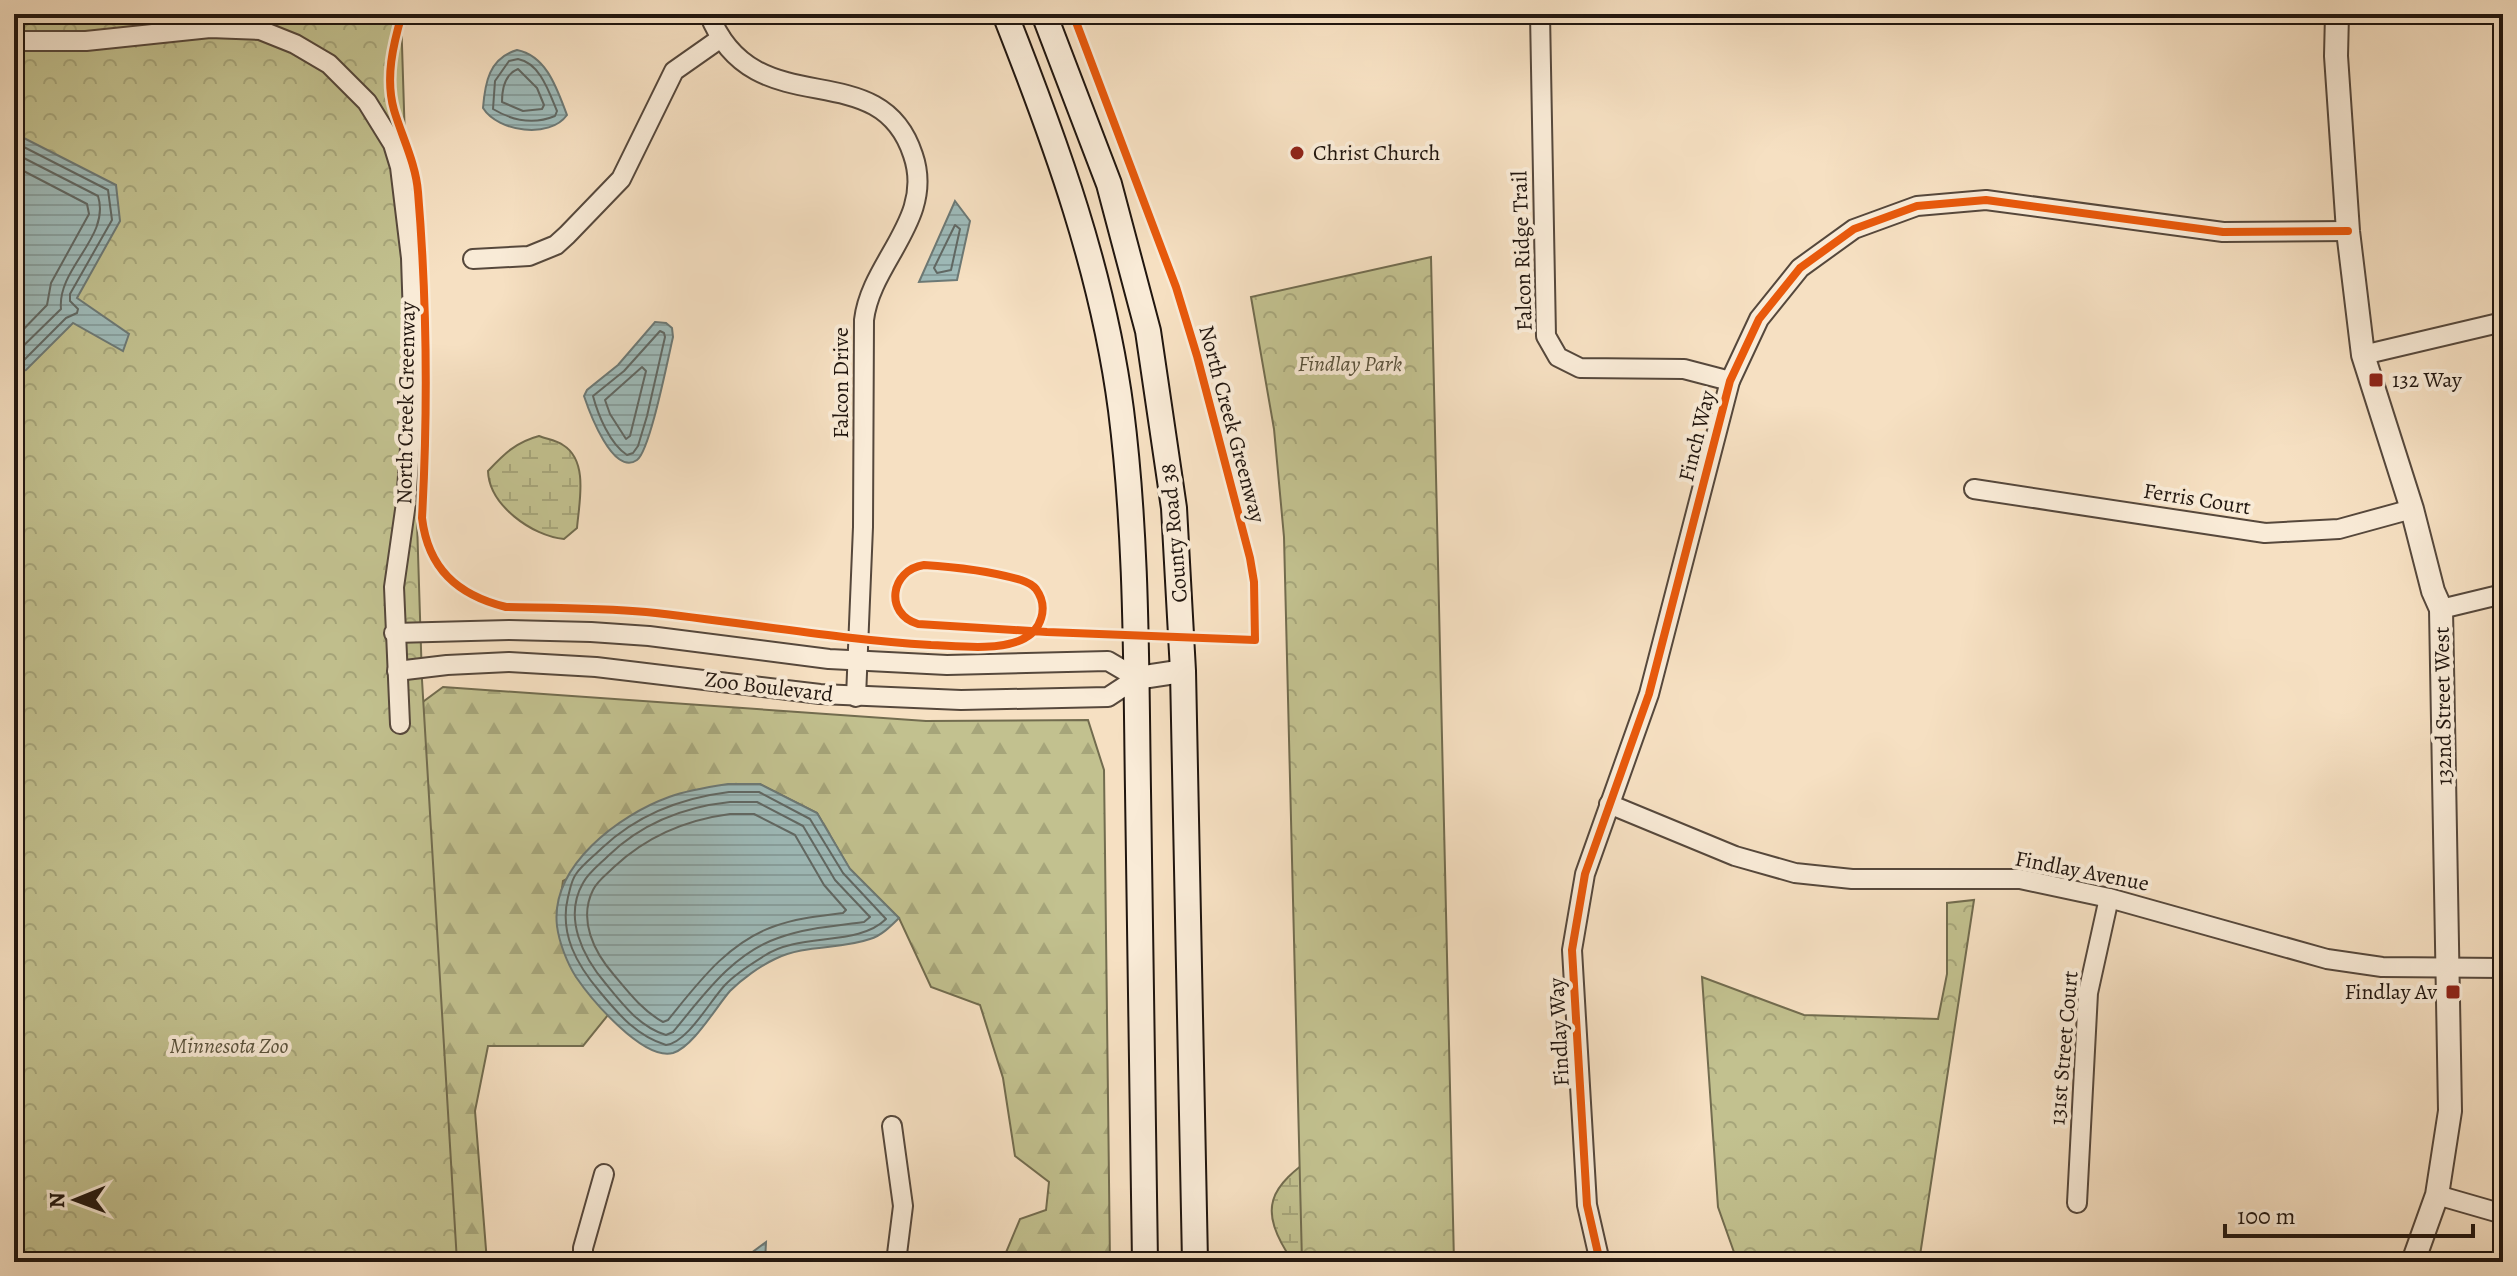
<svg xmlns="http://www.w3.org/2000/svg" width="2517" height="1276" font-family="Alegreya,serif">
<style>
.forest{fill:url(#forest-firs);stroke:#726c4f;stroke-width:2}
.wetland{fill:url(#wetland-marsh);stroke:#726c4f;stroke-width:2}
.park{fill:url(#park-crowns);stroke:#726c4f;stroke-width:2}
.water{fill:url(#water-rules);stroke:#6c7976;stroke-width:2}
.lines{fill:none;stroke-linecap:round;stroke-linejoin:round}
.shore{stroke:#606864;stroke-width:2}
.minor-casing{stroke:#56483c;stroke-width:22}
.tertiary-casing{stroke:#56483c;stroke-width:26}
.secondary-casing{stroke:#21160f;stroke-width:28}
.minor{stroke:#f9ebd7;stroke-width:18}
.tertiary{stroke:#f9ebd7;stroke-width:22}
.secondary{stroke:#f9ebd7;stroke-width:24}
.cycleway-casing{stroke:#f9ebd7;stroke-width:13}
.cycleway{stroke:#e8590c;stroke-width:8}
.poi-dot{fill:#8f2418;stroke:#f9ebd7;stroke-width:3}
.labels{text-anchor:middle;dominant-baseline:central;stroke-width:8;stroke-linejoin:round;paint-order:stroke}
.poi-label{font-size:22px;fill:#21160f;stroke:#f9ebd7;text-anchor:start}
.street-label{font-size:22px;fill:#21160f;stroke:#f9ebd7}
.park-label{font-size:22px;font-style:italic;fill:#59523c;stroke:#f9ebd7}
</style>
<defs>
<pattern id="forest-firs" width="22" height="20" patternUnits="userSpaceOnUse" patternTransform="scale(2)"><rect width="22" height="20" fill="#c2c18f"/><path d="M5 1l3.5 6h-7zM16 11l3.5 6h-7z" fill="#a6a57a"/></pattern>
<pattern id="wetland-marsh" width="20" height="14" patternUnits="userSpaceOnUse" patternTransform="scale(2)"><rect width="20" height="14" fill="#c2c18f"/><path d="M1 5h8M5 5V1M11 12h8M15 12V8" fill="none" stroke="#a6a57a"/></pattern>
<pattern id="park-crowns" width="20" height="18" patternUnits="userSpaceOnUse" patternTransform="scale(2)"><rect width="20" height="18" fill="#c2c18f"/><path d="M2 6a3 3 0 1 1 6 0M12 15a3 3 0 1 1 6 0" fill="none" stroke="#a6a57a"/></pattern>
<pattern id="water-rules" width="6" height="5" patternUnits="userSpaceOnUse" patternTransform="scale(2)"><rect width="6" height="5" fill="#9ebbba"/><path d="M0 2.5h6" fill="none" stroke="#88a09f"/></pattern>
</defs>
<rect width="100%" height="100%" fill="#f6e0c2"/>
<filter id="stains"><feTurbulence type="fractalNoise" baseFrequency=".0025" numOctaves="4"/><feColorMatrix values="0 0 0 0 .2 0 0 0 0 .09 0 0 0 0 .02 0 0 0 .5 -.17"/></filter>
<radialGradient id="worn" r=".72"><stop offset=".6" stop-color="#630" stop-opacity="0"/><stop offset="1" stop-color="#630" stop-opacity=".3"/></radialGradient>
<!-- forest -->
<path class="forest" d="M 443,687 L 926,721 L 1088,720 L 1104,770 L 1110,1262 L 1002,1262 L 1020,1219 L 1046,1210 L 1049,1182 L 1015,1156 L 1003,1078 L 980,1005 L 931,987 L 899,918 L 849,868 L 817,813 L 760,784 L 563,881 L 557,925 L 576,976 L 608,1015 L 583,1046 L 488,1046 L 475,1111 L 487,1262 L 438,1262 L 416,707 Z"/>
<!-- wetland -->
<g class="wetland">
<path d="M 539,436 C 546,439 556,440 563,445 C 589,461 579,503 577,528 L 564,539 C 532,536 489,505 488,471 C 504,454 516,442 539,436 Z"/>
<path d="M 1318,1153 L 1372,1262 L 1293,1262 C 1256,1207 1269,1188 1318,1153 Z"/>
</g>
<!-- park -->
<g class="park">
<path d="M 14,14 L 401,14 L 422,680 L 457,1262 L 14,1262 Z"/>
<path d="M 1431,257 L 1454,1262 L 1302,1262 L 1284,537 L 1274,429 L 1251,297 Z"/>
<path d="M 1974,900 L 1919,1262 L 1723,1262 L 1735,1255 L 1718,1207 L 1702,977 L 1804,1015 L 1938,1019 L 1947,974 L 1947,903 Z"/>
</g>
<!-- water -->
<g class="water">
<path d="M 517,50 C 547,56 557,89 567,115 C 550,139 498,132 483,108 C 485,83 489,58 517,50 Z"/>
<path d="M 14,133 L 116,185 L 120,221 L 77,298 L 129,334 L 123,351 L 73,323 L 26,370 L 14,375 Z"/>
<path d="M 955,201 L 970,221 L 957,280 L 919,282 Z"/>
<path d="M 655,322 L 666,323 L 672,328 L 673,337 C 668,358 650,451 637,460 C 613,477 589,411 584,396 L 587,390 L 618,365 Z"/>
<path d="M 728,784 L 760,784 L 817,813 L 850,869 L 899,918 C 891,926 881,936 870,939 C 839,950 806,944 775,959 C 760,966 742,979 730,991 C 716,1007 693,1047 673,1053 C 643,1061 591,999 576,977 C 567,963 559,942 557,926 C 550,866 619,815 669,797 C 688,790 708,787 728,784 Z"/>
<path d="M 766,1242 L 765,1262 L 739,1262 Z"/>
</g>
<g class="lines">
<!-- shore -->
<g class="shore">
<path d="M 518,59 C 540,63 549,92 557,111 L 555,116 C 533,125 513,121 493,109 L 495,81 L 509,61 Z"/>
<path d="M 518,69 L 537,88 L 544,105 L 542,109 L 523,111 L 502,102 C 502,89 505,74 518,69 Z"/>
<path d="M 14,142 L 108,190 L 112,220 L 70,294 L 70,301 L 78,309 L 77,313 L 66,318 L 22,362 L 14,366"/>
<path d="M 14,153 L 98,196 C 111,237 57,268 61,309 L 14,355"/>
<path d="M 14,166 L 87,204 L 89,214 L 51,283 L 47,305 L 14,339"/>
<path d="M 955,225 L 960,229 L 951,270 L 937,273 L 934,268 Z"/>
<path d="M 660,331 L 664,333 L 665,337 L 647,416 L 638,446 L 633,453 L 627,455 C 610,444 598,415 593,396 L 624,371 Z"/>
<path d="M 642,367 L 646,371 L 630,436 L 626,439 L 610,414 L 605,400 Z"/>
<path d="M 729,792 L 759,792 L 810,819 L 843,873 L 886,919 C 858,947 799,932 764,956 C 751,964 735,974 725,985 C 710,1001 687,1043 666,1045 C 637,1036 619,1015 600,992 C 577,965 559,934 568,897 C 570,890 571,881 576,874 C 582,865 594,856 602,848 C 638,814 681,798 729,792 Z"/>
<path d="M 730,802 L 757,802 L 803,826 L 835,880 L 870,917 L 864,922 C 835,926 805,928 778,938 C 732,954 703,996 673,1032 L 666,1035 C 640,1027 623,1005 606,984 C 583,957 563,918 583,883 C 588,873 600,864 608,856 C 642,823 683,807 730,802 Z"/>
<path d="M 730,814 L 754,814 L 795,835 L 824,885 L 846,910 L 843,913 C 820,916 797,918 775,926 C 728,942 698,983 668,1020 L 663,1022 C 643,1011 629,993 614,975 C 594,952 578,920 593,890 C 597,881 607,874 614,867 C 647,836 685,820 730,814 Z"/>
</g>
<!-- minor casing -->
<g class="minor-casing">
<g id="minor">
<path d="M 709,14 C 754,129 879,50 913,155 C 935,219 871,261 864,320 L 863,527 L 856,697"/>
<path d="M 1540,14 L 1546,336 L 1558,357 L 1580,368 L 1684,369 L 1730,381"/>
<path d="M 14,41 L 86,41 L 210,28 L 260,30 L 295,44 L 329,64 L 367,102 L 393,144 L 400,167 L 411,258 L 415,379 L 406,503 L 394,587 L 400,724"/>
<path d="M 473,259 L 529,256 L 556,245 L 567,235 L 621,179 L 674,71 L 721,38"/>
<path d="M 2363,355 L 2503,322"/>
<path d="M 1974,489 L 2265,533 L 2339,529 L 2412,509"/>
<path d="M 2441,609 L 2503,594"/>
<path d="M 394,633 L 509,630 L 591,632 L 649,636 L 829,659 L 947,665 L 1108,661 L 1137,678 L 1108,697 L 961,700 L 820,694 L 596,667 L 509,662 L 447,665 L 397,671"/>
<path d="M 1609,804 L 1735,856 L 1795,873 L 1852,879 L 2020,879 L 2109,898 L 2327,959 L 2382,967 L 2503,968"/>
<path d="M 892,1126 L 903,1206 L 896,1262"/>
<path d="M 2437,1195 L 2503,1214"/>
<path d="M 2077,1203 L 2088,993 L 2109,898"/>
<path d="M 583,1262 L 583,1248 L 604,1174"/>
<path d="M 1600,1262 L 1587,1205 L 1572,950 L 1585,874 L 1649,694 L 1730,381 L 1759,319 L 1800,268 L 1854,229 L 1917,206 L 1986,200 L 2223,232 L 2348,231"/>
</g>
</g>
<!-- tertiary casing -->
<g class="tertiary-casing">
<g id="tertiary">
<path d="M 2337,14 L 2336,56 L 2348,231 L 2363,355 L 2412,509 L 2433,591 L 2441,609 L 2450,1111 L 2437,1195 L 2413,1262"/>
<path d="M 1137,678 L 1183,671"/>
</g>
</g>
<!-- secondary casing -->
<g class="secondary-casing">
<g id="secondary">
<path d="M 1005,14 C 1056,143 1103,272 1121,410 C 1137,536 1136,664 1138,791 C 1140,948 1142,1105 1145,1262"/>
<path d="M 1044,14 L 1109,184 L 1148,331 L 1174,508 L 1183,671 L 1195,1262"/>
</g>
</g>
<!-- minor -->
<use href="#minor" class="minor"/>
<!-- tertiary -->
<use href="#tertiary" class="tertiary"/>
<!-- secondary -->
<use href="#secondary" class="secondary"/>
<!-- cycleway casing -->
<g class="cycleway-casing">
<g id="cycleway">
<path d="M 402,14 C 393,45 385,78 394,110 C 402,137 416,164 418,192 C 427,301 428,409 422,518 C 428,568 457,595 506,607 C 552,608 599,608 646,612 C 741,622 835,639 931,645 C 958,646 995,651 1021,640 C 1042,631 1049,607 1036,589 C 1032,584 1027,582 1021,580 C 990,571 956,567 924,565 C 890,570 884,614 918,624 L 1047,632 L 1255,640 L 1254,582 L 1250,558 L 1197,356 L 1176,287 L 1073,14"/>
<path d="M 1600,1262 L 1587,1205 L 1572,950 L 1585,874 L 1649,694 L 1730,381 L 1759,319 L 1800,268 L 1854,229 L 1917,206 L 1986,200 L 2223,232 L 2348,231"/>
</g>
</g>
<!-- cycleway -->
<use href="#cycleway" class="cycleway"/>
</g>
<!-- markers -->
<g class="poi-dot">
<circle cx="1297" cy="153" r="8"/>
<rect x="2368" y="372" width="16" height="16" rx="4"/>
<rect x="2445" y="984" width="16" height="16" rx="4"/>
</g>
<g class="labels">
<!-- poi labels -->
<g class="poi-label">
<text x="1313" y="153">Christ Church</text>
<text x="2392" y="380">132 Way</text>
<text x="2437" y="992" text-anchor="end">Findlay Av</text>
</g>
<!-- street labels -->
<g class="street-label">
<text transform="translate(1522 251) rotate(-92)">Falcon Ridge Trail</text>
<text transform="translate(841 383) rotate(-90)">Falcon Drive</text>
<text transform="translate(406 403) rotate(-89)">North Creek Greenway</text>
<text transform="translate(1232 424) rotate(75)">North Creek Greenway</text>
<text transform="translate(1697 436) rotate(-76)">Finch Way</text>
<text transform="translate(2197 499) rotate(9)">Ferris Court</text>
<text transform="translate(1174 533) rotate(-95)">County Road 38</text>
<text transform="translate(769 687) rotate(7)">Zoo Boulevard</text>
<text transform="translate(2443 706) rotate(-91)">132nd Street West</text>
<text transform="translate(2082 871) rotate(11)">Findlay Avenue</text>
<text transform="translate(1559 1032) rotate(-93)">Findlay Way</text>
<text transform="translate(2064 1048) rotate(-85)">131st Street Court</text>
</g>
<!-- park labels -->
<g class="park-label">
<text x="1350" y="364">Findlay Park</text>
<text x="229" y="1046">Minnesota Zoo</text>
</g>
</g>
<!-- margin -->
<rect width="2517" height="1276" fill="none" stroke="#f6e0c2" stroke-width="48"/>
<rect x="16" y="16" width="2485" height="1244" fill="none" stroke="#21160f" stroke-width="4"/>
<rect x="24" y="24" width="2469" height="1228" fill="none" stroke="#21160f" stroke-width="2"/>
<!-- north arrow -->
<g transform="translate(76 1200) rotate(269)" stroke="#f9ebd7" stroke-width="6" paint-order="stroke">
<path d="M0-6L14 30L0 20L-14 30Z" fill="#21160f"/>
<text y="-12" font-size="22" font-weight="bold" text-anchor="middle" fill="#21160f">N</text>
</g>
<!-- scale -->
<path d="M2225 1224v12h248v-12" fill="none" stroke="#21160f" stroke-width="4"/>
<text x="2237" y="1224" font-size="24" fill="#21160f" stroke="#f9ebd7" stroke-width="6" paint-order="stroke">100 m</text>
<rect width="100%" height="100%" filter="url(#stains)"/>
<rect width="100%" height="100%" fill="url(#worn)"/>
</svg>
